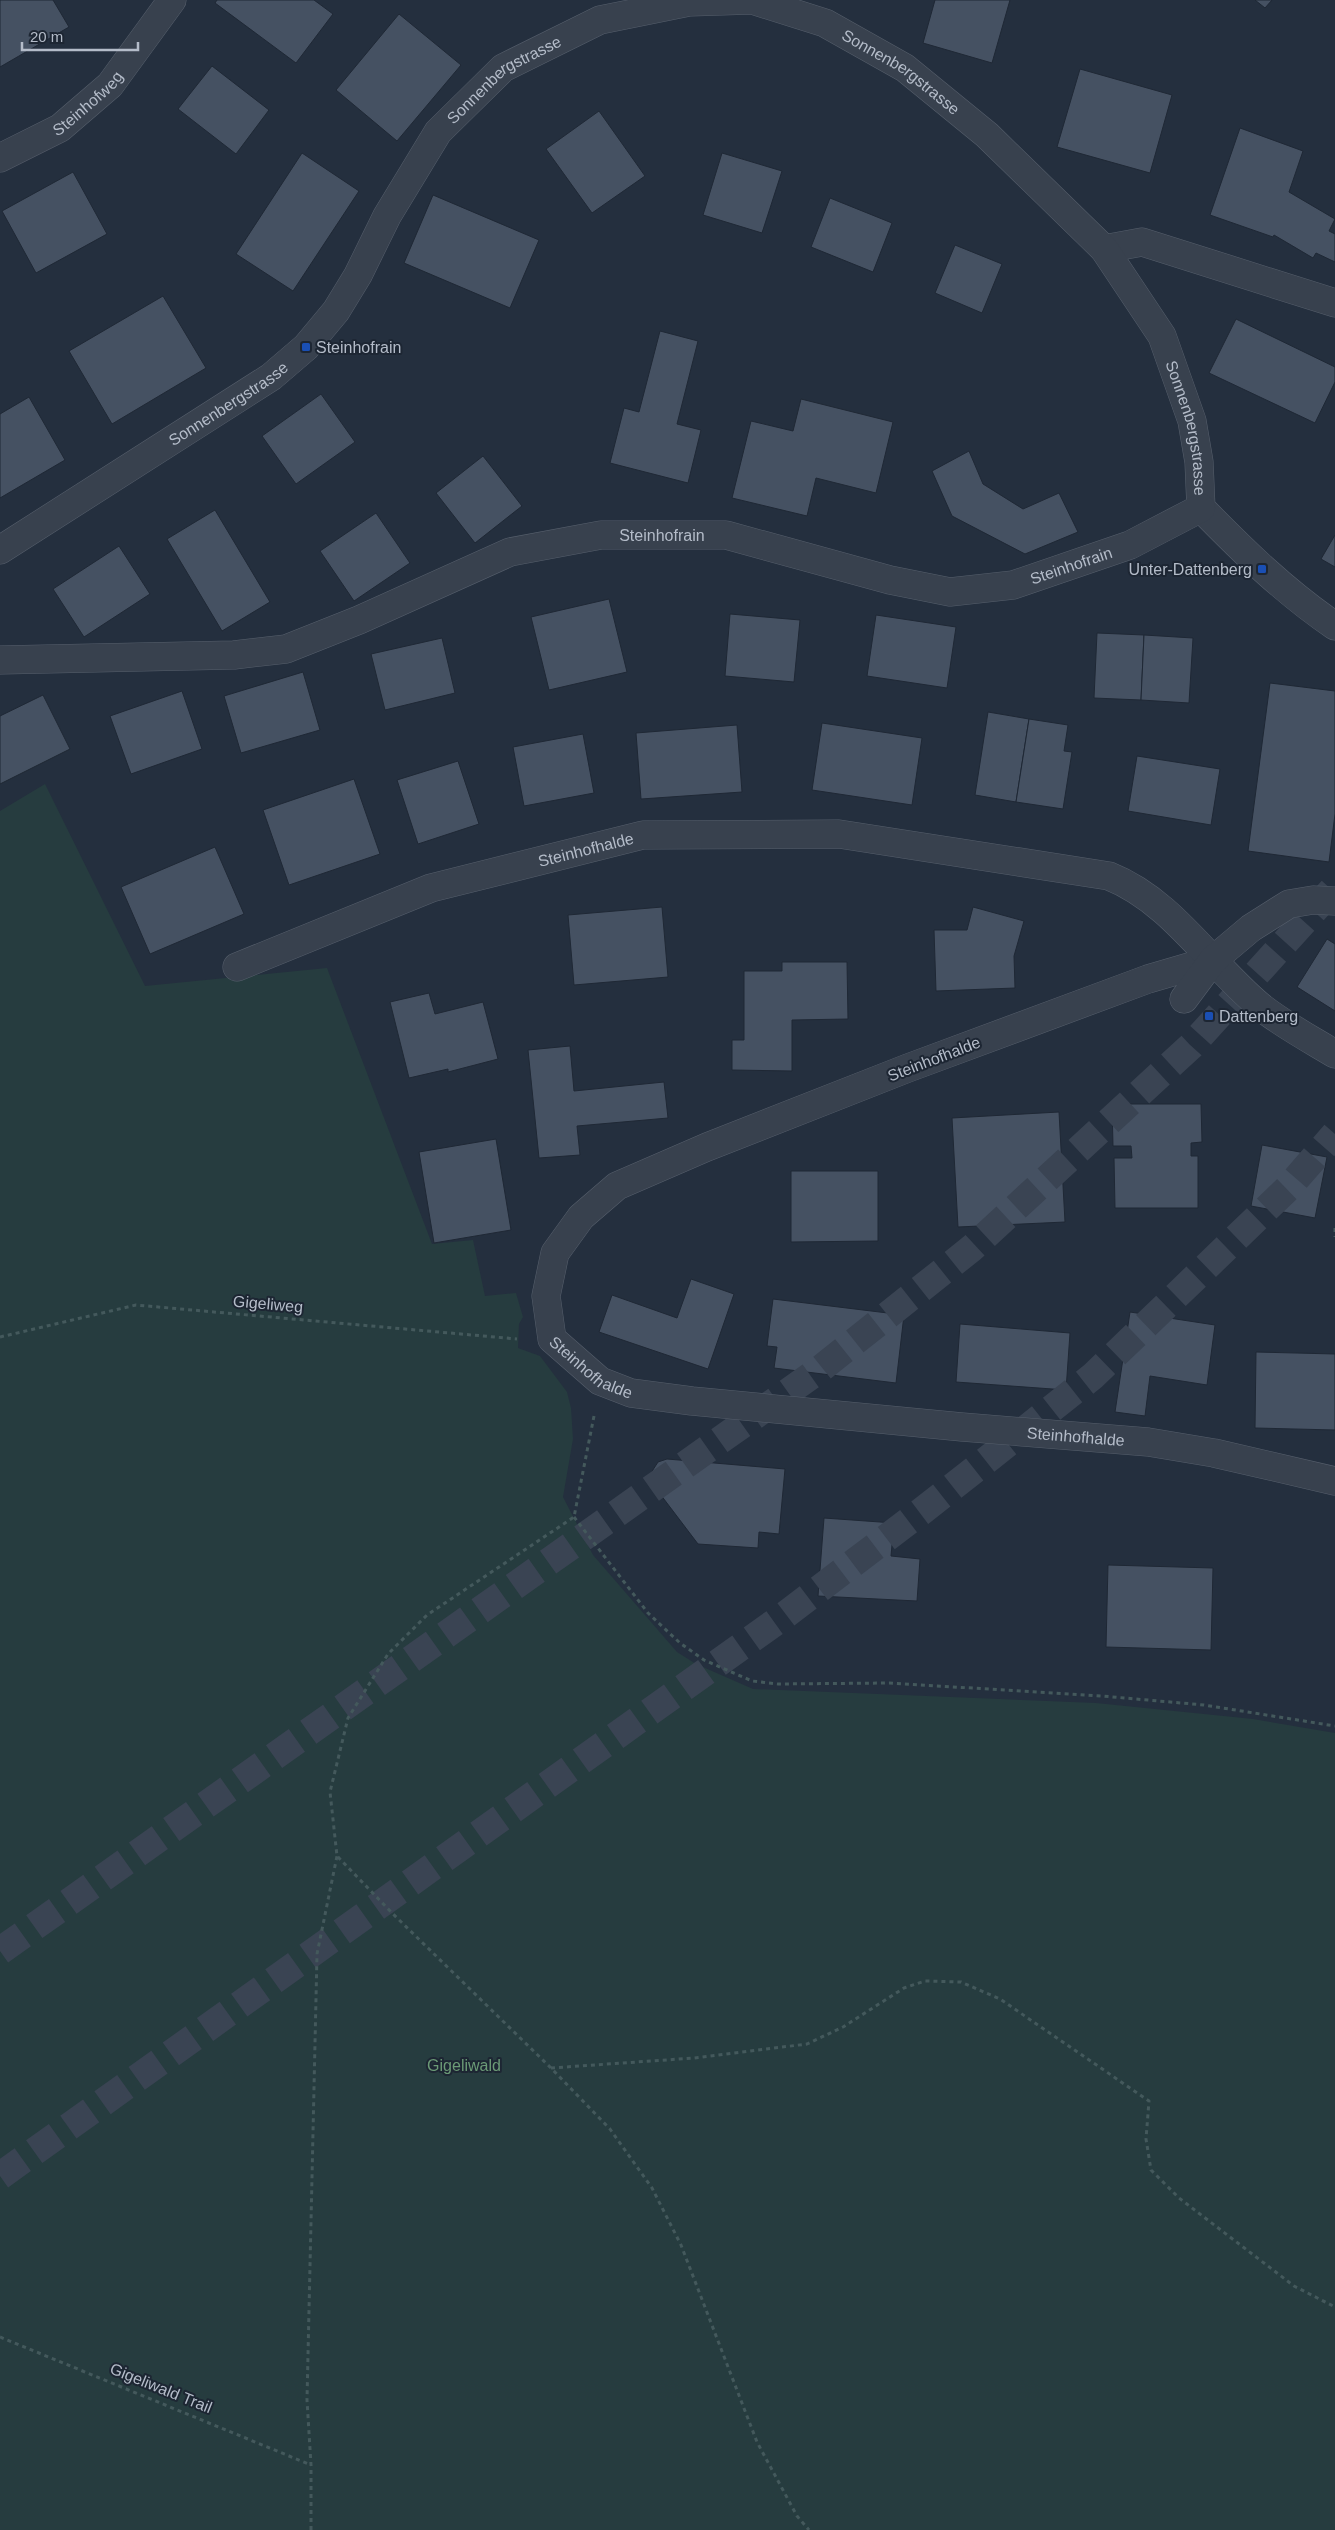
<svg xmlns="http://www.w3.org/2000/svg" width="1335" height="2530" font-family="Arial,sans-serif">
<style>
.green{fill:#263c3f}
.building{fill:#455162;stroke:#1f2835}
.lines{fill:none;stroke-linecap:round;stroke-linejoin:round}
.highway-tunnel{stroke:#3a4453;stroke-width:28;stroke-dasharray:28 14;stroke-linecap:butt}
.minor-casing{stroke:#565f6c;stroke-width:29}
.path{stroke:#44595c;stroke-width:3;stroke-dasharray:4 4;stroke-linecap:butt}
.minor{stroke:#38414e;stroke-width:28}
.transit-dot{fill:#1a4fb4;stroke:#1d2633;stroke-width:2}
.labels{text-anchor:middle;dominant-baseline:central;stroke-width:4;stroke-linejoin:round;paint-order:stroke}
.street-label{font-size:16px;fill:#b4bcc9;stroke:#1d2633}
.poi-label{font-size:16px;fill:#b4bcc9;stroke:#1d2633;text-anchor:start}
.park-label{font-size:16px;fill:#6b9a76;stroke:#1d2633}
</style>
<rect width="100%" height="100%" fill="#242f3e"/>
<!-- green -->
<path class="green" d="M 45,784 L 145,986 L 327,968 L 432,1244 L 473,1240 L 485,1296 L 516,1293 L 523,1317 L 519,1324 L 518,1348 L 540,1356 L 567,1392 L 571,1408 L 573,1439 L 563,1497 L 593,1555 L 677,1652 L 696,1664 L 753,1689 L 1096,1703 L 1253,1719 L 1335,1733 L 1335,2530 L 0,2530 L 0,811 Z"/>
<!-- building -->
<g class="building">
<path d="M 0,0 L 53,0 L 69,27 L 0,67 Z"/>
<path d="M 217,0 L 314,0 L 333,14 L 296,63 L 215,3 Z"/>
<path d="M 935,0 L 1010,0 L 992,63 L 923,43 Z"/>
<path d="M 1255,0 L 1272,0 L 1265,8 Z"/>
<path d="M 399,14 L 461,65 L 397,141 L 336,90 Z"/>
<path d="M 212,66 L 269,110 L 236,154 L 178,109 Z"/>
<path d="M 1080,69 L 1172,95 L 1150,173 L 1057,147 Z"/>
<path d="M 599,111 L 645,176 L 592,213 L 546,149 Z"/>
<path d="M 1240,128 L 1303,151 L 1289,192 L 1335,219 L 1329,231 L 1335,234 L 1335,262 L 1316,253 L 1313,258 L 1274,235 L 1273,237 L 1210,215 Z"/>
<path d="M 302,153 L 359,191 L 293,291 L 236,254 Z"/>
<path d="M 722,153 L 782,171 L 762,233 L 703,215 Z"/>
<path d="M 73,172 L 107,234 L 36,273 L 2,211 Z"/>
<path d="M 433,195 L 539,240 L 510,308 L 404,263 Z"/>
<path d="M 830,198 L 892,223 L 873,272 L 811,247 Z"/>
<path d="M 955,245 L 1002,264 L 982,313 L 935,293 Z"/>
<path d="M 163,296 L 206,368 L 112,424 L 69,351 Z"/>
<path d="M 1236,319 L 1335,367 L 1335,382 L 1315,423 L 1209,373 Z"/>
<path d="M 660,331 L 698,341 L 677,424 L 701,430 L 688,483 L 610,463 L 624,408 L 639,412 Z"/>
<path d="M 321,394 L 355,442 L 296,484 L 262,436 Z"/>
<path d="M 29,397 L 65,460 L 0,498 L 0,414 Z"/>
<path d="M 801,399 L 893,422 L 876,493 L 816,478 L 807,516 L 732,498 L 751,421 L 793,431 Z"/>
<path d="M 969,451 L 983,484 L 1023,509 L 1059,493 L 1078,532 L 1025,554 L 952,516 L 932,471 Z"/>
<path d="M 483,456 L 522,506 L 475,543 L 436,493 Z"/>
<path d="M 215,510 L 270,602 L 222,631 L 167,539 Z"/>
<path d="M 376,513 L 410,563 L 354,601 L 320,551 Z"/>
<path d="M 1335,535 L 1335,567 L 1321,559 Z"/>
<path d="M 119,546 L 150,594 L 84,637 L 53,589 Z"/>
<path d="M 609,599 L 627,672 L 549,690 L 531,617 Z"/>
<path d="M 730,614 L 800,620 L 794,682 L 725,676 Z"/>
<path d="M 876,615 L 956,627 L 947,688 L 867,676 Z"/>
<path d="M 1097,633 L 1144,635 L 1141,700 L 1094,698 Z"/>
<path d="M 1144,635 L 1193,638 L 1189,703 L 1141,700 Z"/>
<path d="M 442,638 L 455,693 L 385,710 L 371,654 Z"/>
<path d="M 303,672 L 320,730 L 241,753 L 224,696 Z"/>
<path d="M 1270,683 L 1335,691 L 1335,814 L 1329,862 L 1248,851 Z"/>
<path d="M 182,691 L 202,749 L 131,774 L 110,716 Z"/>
<path d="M 43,695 L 70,749 L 0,784 L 0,716 Z"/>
<path d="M 988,712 L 1029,719 L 1016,802 L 975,795 Z"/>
<path d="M 1029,719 L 1068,725 L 1064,751 L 1072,752 L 1063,809 L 1016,802 Z"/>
<path d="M 822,723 L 922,738 L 912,805 L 812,790 Z"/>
<path d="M 737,725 L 742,792 L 641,799 L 636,733 Z"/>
<path d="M 583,734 L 594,793 L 524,806 L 513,747 Z"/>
<path d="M 1137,756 L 1220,769 L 1211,825 L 1128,811 Z"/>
<path d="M 458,761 L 479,824 L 418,844 L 397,780 Z"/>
<path d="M 354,779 L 380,854 L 289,885 L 263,810 Z"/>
<path d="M 215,847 L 244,914 L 150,954 L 121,887 Z"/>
<path d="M 662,907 L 668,977 L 574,985 L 568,915 Z"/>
<path d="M 973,907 L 1024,921 L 1014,956 L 1015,988 L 936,991 L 934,930 L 967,930 Z"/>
<path d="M 1327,939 L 1335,944 L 1335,1011 L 1297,987 Z"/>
<path d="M 782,962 L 847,962 L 848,1019 L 792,1020 L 792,1071 L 732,1070 L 732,1040 L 744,1040 L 744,971 L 782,971 Z"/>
<path d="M 429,993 L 435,1014 L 483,1002 L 498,1059 L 448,1072 L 448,1069 L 409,1078 L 390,1002 Z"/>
<path d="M 570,1046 L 574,1091 L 664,1082 L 668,1118 L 577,1126 L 580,1155 L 539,1158 L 528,1050 Z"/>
<path d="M 1112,1104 L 1201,1104 L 1202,1142 L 1191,1143 L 1191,1156 L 1198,1156 L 1198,1208 L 1115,1208 L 1114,1158 L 1132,1158 L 1131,1146 L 1113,1146 Z"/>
<path d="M 1059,1112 L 1065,1222 L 958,1227 L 952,1118 Z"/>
<path d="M 496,1139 L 511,1230 L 434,1243 L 419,1152 Z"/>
<path d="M 1262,1145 L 1327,1157 L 1315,1218 L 1251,1206 Z"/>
<path d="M 791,1171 L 878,1171 L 878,1241 L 791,1242 Z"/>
<path d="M 691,1279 L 734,1294 L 708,1369 L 599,1332 L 612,1295 L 677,1318 Z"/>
<path d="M 773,1299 L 904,1315 L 896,1383 L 774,1368 L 777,1347 L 767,1346 Z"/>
<path d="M 1130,1312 L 1215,1325 L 1207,1385 L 1150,1376 L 1145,1416 L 1115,1412 Z"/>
<path d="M 960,1324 L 1070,1333 L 1066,1390 L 956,1382 Z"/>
<path d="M 1256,1352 L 1335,1354 L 1335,1430 L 1255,1428 Z"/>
<path d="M 667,1459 L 785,1469 L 779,1534 L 759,1532 L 758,1548 L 698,1544 L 651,1482 L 649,1476 L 658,1462 Z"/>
<path d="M 824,1518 L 894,1523 L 891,1556 L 920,1559 L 917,1601 L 818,1596 Z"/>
<path d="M 1108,1565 L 1213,1568 L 1211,1650 L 1106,1647 Z"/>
</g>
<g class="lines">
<!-- highway-tunnel -->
<g class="highway-tunnel">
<path d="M 0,1951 L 819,1370 L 972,1248 L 1191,1046 L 1335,887"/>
<path d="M 0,2176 L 781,1618 L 922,1511 L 1093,1376 L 1288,1188 L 1335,1134"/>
</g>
<!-- minor casing -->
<g class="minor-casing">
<g id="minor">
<path id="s1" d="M 0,158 L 60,128 L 110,85 L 172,0"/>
<path d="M 1104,249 L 1142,242 L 1335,303"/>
<path id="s2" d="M 0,550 L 271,377 L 306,347 L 336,311 L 358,275 L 387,216 L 438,132 L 503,68 L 600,20 L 689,2 L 752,0 L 825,23 L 905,68 L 987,135 L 1104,249 L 1162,336 L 1192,421 L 1199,462 L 1201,508 C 1243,551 1285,592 1335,626"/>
<path id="s3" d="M 0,660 L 234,655 L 286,649 L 359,620 L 510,552 L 601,535 L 726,535 L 890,580 L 950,592 L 1013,585 L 1130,545 L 1201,508"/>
<path id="s4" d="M 1213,960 L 1148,979 L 908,1068 L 707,1147 L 617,1186 L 581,1217 L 555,1253 L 546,1296 L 552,1339 L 600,1381 L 631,1393 L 692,1401 L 962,1427 L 1148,1442 L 1214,1453 L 1335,1481"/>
<path id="s5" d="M 237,967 L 431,888 L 643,835 L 839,834 L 1109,876 C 1172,901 1210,965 1261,1007 C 1284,1025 1310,1039 1335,1054"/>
<path d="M 1184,999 L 1213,960 L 1251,928 L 1289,904 L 1313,900 L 1335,901"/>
</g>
</g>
<!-- path -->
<g class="path">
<path d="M 1335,1228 L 1335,1237"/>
<path d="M 0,1337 L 136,1305 L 517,1339"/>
<path d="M 594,1416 L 574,1517 L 427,1615 L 388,1654 L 348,1718 L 330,1792 L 337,1856 L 393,1914 L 551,2068 L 610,2129 L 652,2188 L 681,2245 L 757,2442 L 797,2516 L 809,2530"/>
<path d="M 574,1517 L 648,1613 L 680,1643 L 704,1660 L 752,1681 L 778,1684 L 889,1683 L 1102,1696 L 1204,1705 L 1335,1726"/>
<path d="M 551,2068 L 694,2058 L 807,2044 L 843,2027 L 904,1988 L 925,1981 L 961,1982 L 1000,1999 L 1149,2101 L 1146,2139 L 1151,2170 L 1179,2198 L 1294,2286 L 1335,2307"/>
<path d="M 0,2337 L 311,2465"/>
<path d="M 311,2530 L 311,2465 L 307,2400 L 317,1954 L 337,1856"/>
</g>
<!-- minor -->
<use href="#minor" class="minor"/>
</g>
<!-- markers -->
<g class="transit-dot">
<rect x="301" y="342" width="10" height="10" rx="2.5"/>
<rect x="1257" y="564" width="10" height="10" rx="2.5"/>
<rect x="1204" y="1011" width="10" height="10" rx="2.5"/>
</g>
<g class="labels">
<!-- street labels -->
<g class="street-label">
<text stroke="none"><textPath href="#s2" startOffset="1141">Sonnenbergstrasse</textPath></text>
<text stroke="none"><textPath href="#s2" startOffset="706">Sonnenbergstrasse</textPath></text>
<text stroke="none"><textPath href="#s1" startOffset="104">Steinhofweg</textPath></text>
<text stroke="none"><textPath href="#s2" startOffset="271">Sonnenbergstrasse</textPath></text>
<text stroke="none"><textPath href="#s2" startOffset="1612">Sonnenbergstrasse</textPath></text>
<text stroke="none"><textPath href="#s3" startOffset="684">Steinhofrain</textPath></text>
<text stroke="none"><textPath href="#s3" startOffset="1104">Steinhofrain</textPath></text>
<text stroke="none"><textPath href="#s5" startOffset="369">Steinhofhalde</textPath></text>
<text transform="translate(934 1059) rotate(-21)">Steinhofhalde</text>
<text transform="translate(268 1304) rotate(5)">Gigeliweg</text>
<text stroke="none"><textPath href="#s4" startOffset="866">Steinhofhalde</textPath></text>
<text stroke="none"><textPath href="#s4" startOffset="1361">Steinhofhalde</textPath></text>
<text transform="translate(161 2388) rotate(22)">Gigeliwald Trail</text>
</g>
<!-- poi labels -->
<g class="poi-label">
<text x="316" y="347">Steinhofrain</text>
<text x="1252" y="569" text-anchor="end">Unter-Dattenberg</text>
<text x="1219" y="1016">Dattenberg</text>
</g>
<!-- park labels -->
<g class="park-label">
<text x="464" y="2065">Gigeliwald</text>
</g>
</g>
<!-- scale -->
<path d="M22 42v8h116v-8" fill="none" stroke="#b4bcc9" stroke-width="2.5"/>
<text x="30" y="42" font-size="15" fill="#b4bcc9" stroke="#1d2633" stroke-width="4" paint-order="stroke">20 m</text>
</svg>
